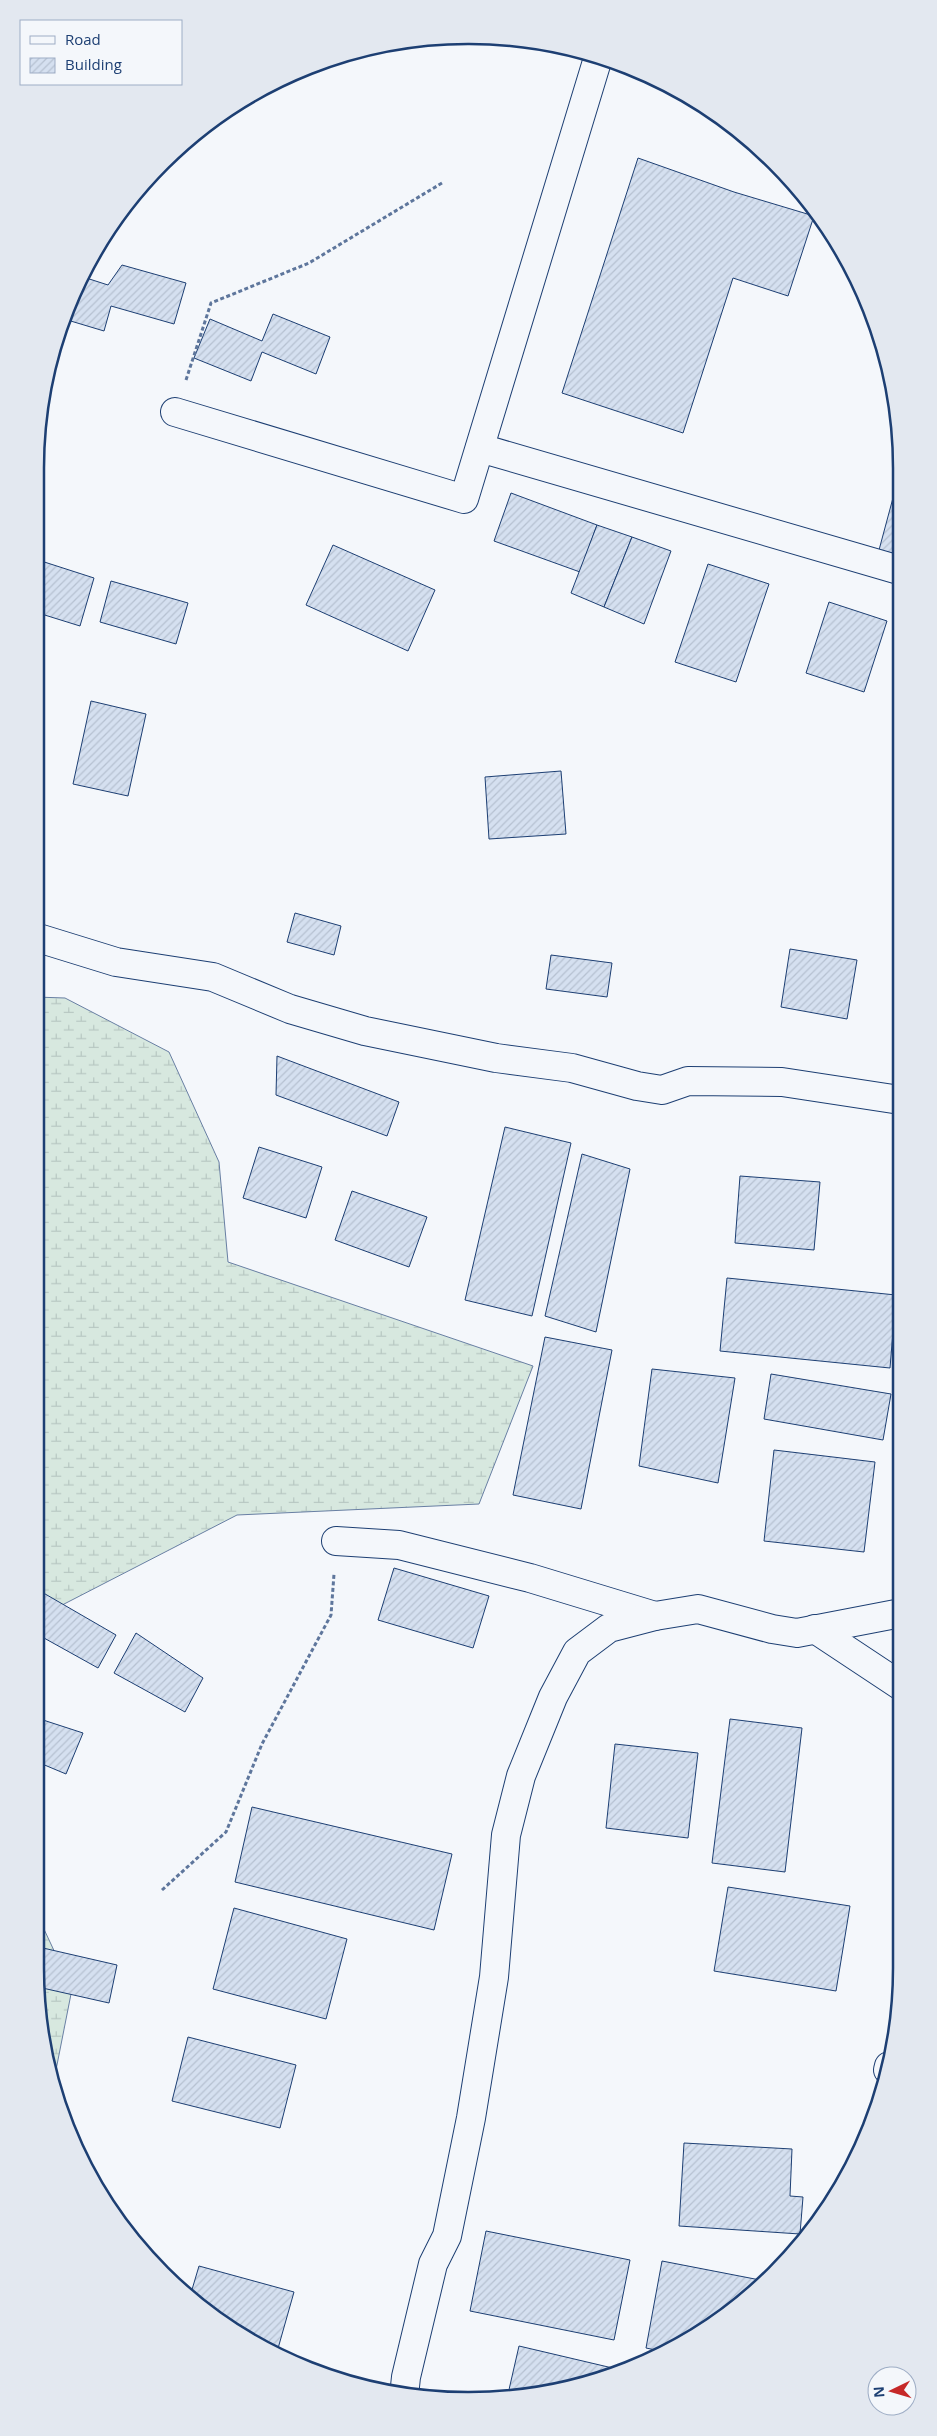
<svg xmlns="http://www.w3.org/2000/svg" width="937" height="2436" font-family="'Open Sans',sans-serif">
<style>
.wetland{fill:url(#wetland-marsh);stroke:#687fa3}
.building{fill:url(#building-hatch);stroke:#1d3f73}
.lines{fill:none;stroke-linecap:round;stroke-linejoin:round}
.street-casing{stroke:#1d3f73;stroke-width:30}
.path{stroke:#5e769c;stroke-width:3;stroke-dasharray:4 2.5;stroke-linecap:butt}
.street{stroke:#f4f7fb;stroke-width:28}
.rim{fill:none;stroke:#1d3f73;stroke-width:2.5}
</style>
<defs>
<pattern id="wetland-marsh" width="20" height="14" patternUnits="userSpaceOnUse" patternTransform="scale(1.25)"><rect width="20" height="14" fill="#d7e8df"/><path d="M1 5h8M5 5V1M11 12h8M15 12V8" fill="none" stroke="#b8c8c3"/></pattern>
<pattern id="building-hatch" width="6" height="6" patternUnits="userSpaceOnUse" patternTransform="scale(1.25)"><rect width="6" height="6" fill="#d5e0f0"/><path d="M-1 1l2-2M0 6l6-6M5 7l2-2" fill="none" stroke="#b6c1d1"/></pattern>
</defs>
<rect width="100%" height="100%" fill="#f4f7fb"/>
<!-- wetland -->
<g class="wetland">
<path d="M 35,997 L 65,998 L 169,1052 L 219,1162 L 228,1262 L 533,1366 L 479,1504 L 237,1515 L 35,1619 Z"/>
<path d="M 35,1910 L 72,1989 L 54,2080 L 35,1967 Z"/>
</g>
<!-- building -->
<g class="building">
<path d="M 638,158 L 734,192 L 814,216 L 788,296 L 733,278 L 683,433 L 562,393 Z"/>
<path d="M 122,265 L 186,283 L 174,324 L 111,306 L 104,331 L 64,319 L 80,276 L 108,285 Z"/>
<path d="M 273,314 L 330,337 L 316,374 L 262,352 L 251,381 L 194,358 L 210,319 L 262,341 Z"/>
<path d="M 897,483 L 898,483 L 899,555 L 879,550 Z"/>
<path d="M 511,493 L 597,525 L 580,572 L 494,541 Z"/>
<path d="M 597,525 L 632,537 L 604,607 L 571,593 Z"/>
<path d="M 632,537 L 671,551 L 644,624 L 604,607 Z"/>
<path d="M 333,545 L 435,590 L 408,651 L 306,605 Z"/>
<path d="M 35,559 L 94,578 L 80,626 L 35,612 Z"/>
<path d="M 708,564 L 769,584 L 736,682 L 675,662 Z"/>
<path d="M 111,581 L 188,603 L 176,644 L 100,622 Z"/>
<path d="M 829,602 L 887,621 L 864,692 L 806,673 Z"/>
<path d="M 35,659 L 44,662 L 35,687 Z"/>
<path d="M 91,701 L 146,714 L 128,796 L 73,784 Z"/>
<path d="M 561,771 L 566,834 L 489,839 L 485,777 Z"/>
<path d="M 295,913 L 341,926 L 334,955 L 287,942 Z"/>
<path d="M 790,949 L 857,960 L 847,1019 L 781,1007 Z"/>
<path d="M 551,955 L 612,963 L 607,997 L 546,989 Z"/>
<path d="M 277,1056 L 399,1102 L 387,1136 L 276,1095 Z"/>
<path d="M 505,1127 L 571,1143 L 532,1316 L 465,1300 Z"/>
<path d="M 259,1147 L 322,1167 L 306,1218 L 243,1198 Z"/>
<path d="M 582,1154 L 630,1169 L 596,1332 L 545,1316 Z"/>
<path d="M 740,1176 L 820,1182 L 814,1250 L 735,1243 Z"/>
<path d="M 352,1191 L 427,1217 L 409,1267 L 335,1240 Z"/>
<path d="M 727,1278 L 896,1295 L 890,1368 L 720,1351 Z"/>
<path d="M 545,1337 L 612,1350 L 581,1509 L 513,1495 Z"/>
<path d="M 652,1369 L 735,1378 L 718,1483 L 639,1466 Z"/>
<path d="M 771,1374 L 891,1394 L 883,1440 L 764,1419 Z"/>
<path d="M 774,1450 L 875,1462 L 864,1552 L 764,1541 Z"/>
<path d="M 394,1568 L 489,1596 L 473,1648 L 378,1620 Z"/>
<path d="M 40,1591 L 116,1635 L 98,1668 L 35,1633 L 35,1600 Z"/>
<path d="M 136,1633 L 203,1678 L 185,1712 L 114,1673 Z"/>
<path d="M 40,1719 L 83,1733 L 66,1774 L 35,1761 L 35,1730 Z"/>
<path d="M 730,1719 L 802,1728 L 785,1872 L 712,1863 Z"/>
<path d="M 615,1744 L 698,1753 L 688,1838 L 606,1828 Z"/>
<path d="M 252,1807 L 452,1854 L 434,1930 L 235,1882 Z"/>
<path d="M 728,1887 L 850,1906 L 836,1991 L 714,1971 Z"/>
<path d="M 234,1908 L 347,1939 L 326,2019 L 213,1989 Z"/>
<path d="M 43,1948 L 117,1965 L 109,2003 L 38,1987 L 36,1975 Z"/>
<path d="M 188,2037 L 296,2065 L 280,2128 L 172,2101 Z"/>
<path d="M 684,2143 L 792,2149 L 790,2196 L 803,2197 L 800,2234 L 679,2226 Z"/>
<path d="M 486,2231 L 630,2260 L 614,2340 L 470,2311 Z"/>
<path d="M 662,2261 L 760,2280 L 709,2328 L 665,2352 L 646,2348 Z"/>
<path d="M 199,2266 L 294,2292 L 277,2352 L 252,2343 L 191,2293 Z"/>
<path d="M 519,2346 L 621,2370 L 621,2372 L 553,2393 L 508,2394 Z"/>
</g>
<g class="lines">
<!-- street casing -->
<g class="street-casing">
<g id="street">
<path d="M 175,412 L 464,499 L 598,58"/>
<path d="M 480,448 L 899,570"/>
<path d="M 35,937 L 116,962 L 213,977 L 290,1009 L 365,1031 L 496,1058 L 572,1068 L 637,1086 L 662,1090 L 688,1081 L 782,1082 L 900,1100"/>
<path d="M 336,1541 L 399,1545 L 530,1578 L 655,1616"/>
<path d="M 815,1629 L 901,1686"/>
<path d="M 888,2070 L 889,2066"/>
<path d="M 404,2396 L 406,2377 L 433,2264 L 447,2236 L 471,2118 L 494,1977 L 506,1835 L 521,1776 L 553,1697 L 577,1652 L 609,1628 L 655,1616 L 698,1609 L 772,1629 L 797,1633 L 901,1613"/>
</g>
</g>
<!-- path -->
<g class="path">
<path d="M 186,380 L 211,303 L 309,263 L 442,183"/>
<path d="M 162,1890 L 226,1832 L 262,1744 L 331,1615 L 334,1574"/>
</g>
<!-- street -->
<use href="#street" class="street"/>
</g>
<!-- crop -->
<path d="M0 0H937V2436H0ZM468 44H469A424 424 0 0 1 893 468V1968A424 424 0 0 1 469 2392H468A424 424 0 0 1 44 1968V468A424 424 0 0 1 468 44Z" fill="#e3e8f0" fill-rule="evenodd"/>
<path class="rim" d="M468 44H469A424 424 0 0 1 893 468V1968A424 424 0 0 1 469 2392H468A424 424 0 0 1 44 1968V468A424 424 0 0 1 468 44Z"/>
<!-- legend -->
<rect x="20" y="20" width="162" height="65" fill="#f4f7fb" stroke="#9eadc5"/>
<rect x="30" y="36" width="25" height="8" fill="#f4f7fb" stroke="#9eadc5"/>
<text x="65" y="45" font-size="15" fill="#1d3f73">Road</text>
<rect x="30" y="58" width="25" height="15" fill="url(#building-hatch)" stroke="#9eadc5"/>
<text x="65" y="70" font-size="15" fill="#1d3f73">Building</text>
<!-- north arrow -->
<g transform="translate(892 2391) rotate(265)"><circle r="24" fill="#f4f7fb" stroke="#9eadc5"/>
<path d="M0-4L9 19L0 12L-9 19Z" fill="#c62828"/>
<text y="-8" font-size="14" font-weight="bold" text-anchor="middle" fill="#1d3f73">N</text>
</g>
</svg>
